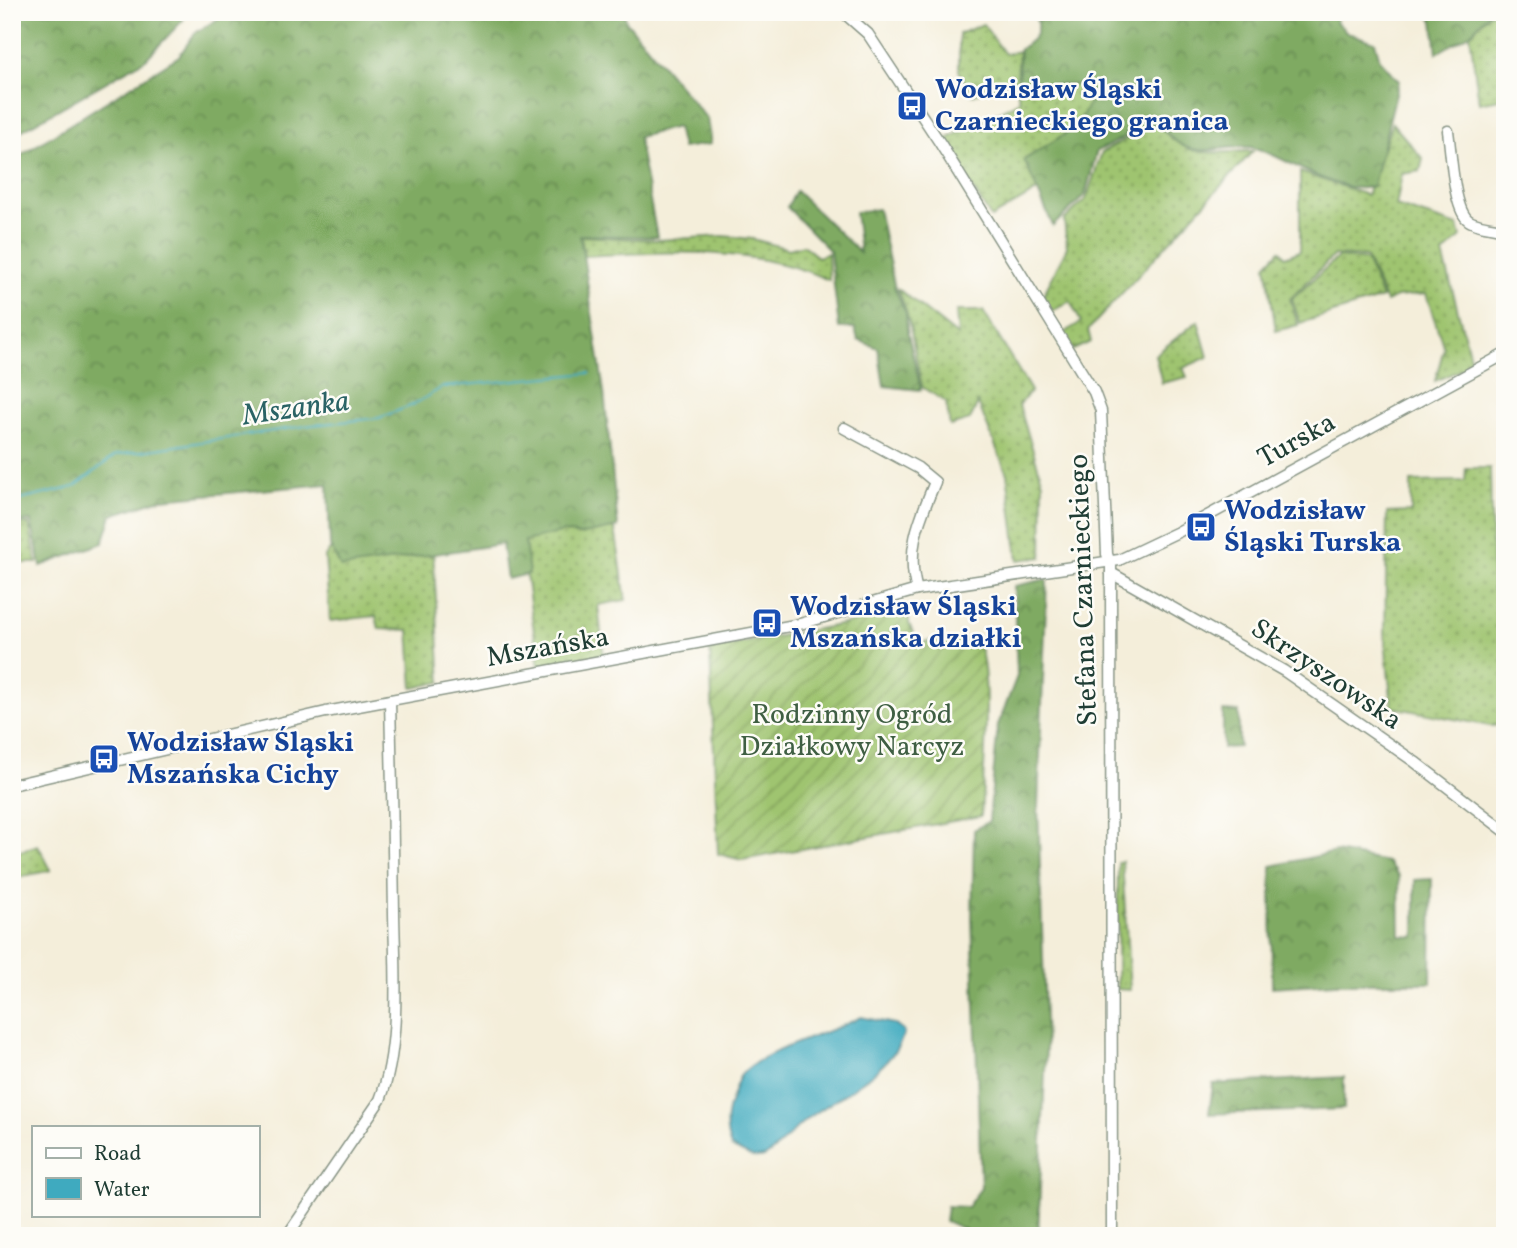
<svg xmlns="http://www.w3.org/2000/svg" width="1517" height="1248" font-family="Vollkorn,serif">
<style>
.grass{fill:url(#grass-dots);stroke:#5f8052;stroke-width:2}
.forest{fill:url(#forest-crowns);stroke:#4f744b;stroke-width:2}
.garden{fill:url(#garden-furrows);stroke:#5f8052;stroke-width:2}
.water{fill:#3faabf;stroke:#2f747a;stroke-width:2}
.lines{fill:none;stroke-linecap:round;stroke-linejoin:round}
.stream{stroke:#3faabf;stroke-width:2}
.minor-casing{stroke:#8a9687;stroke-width:13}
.minor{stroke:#fff;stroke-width:10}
.labels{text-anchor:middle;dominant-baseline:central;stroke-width:5;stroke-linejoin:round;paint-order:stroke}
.transit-label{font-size:28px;font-weight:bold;fill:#164399;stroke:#fdfcf7;text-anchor:start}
.street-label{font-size:28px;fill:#1f3d34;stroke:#fdfcf7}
.park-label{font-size:28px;fill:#3f5f43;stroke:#fdfcf7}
.water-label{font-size:30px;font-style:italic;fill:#2a6365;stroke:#fdfcf7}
</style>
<defs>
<pattern id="grass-dots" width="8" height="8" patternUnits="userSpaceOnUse" patternTransform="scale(1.75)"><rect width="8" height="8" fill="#9fc46f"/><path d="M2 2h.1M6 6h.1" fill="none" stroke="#81a05c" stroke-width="1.8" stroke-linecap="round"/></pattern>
<pattern id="forest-crowns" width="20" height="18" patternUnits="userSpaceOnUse" patternTransform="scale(1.75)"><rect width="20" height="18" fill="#7faa62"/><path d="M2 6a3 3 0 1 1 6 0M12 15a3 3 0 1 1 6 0" fill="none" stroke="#678c52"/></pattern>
<pattern id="garden-furrows" width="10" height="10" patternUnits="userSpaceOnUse" patternTransform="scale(1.75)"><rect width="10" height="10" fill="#9fc46f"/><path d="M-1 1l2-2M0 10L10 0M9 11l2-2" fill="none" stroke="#81a05c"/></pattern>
</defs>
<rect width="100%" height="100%" fill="#fdfcf7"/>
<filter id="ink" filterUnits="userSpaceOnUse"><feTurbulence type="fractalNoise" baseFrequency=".0143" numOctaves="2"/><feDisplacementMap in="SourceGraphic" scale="14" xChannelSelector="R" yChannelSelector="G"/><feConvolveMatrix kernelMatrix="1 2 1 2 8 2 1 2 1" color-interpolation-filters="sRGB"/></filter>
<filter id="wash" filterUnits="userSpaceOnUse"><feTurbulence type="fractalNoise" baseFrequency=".00686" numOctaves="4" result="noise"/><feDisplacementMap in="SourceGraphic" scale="28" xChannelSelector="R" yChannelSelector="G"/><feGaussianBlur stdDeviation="1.57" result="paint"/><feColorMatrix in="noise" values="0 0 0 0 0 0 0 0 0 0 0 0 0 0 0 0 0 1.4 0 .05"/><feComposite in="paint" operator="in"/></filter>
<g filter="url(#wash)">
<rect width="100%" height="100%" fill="#f4eeda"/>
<!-- grass -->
<g class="grass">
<path d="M 1490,12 L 1505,12 L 1505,98 L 1479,103 L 1470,34 Z"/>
<path d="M 983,24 L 1005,54 L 1019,51 L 1017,77 L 1076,80 L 1100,95 L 1047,185 L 991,218 L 943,141 L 1020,101 L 1014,80 L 972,95 L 959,71 L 959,34 Z"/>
<path d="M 1156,123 C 1190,161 1206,152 1253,151 L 1088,330 L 1091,342 L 1073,350 L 1062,334 L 1081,322 L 1070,301 L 1051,312 L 1042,298 L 1067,247 L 1064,220 L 1086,199 L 1102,152 Z"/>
<path d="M 1392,123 L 1423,159 L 1420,171 L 1402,174 L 1396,206 L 1458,226 L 1461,237 L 1443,254 L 1472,365 L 1435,381 L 1444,348 L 1426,294 L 1397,297 L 1386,302 L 1366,257 L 1334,255 L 1290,299 L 1298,325 L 1276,331 L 1266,265 L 1280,250 L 1285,257 L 1300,251 L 1300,172 L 1367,195 Z"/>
<path d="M 581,236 L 658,240 L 723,236 L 753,239 L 789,249 L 803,245 L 818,257 L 828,253 L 829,280 C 749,245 669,252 584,256 Z"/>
<path d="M 1338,257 L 1366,260 L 1382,298 L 1300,323 L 1292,299 Z"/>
<path d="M 897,288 L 958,336 L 956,311 L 983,311 L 1031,391 L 1019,405 L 1043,483 L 1042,557 L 1018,560 L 1007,474 L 978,403 L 970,420 L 950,426 L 946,402 L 922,387 C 914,353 912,318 897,288 Z"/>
<path d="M 1198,321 L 1208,357 L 1183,368 L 1187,377 L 1162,383 L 1155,355 Z"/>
<path d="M 1466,468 L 1490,468 L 1493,591 L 1505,593 L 1505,725 L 1490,726 L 1392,707 L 1385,640 L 1387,513 L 1411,512 L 1411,482 L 1465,481 Z"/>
<path d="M 614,523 L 626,600 L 598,605 L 604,658 L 539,667 L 521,539 Z"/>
<path d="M 29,524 L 37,563 L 12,563 L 12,525 Z"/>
<path d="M 333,545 L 433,550 L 441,682 L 413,688 L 409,630 L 379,629 L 376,616 L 330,621 L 325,557 Z"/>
<path d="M 38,845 L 51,870 L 12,879 L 12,854 Z"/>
<path d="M 1122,861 L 1130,990 L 1117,989 L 1118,862 Z"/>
</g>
<!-- forest -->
<g class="forest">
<path d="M 12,12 L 184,12 L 183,20 L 146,59 L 12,136 Z"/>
<path d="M 229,12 L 624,12 L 626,21 L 707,119 L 711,144 L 682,148 L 677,127 L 638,137 L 657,237 L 580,235 L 604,392 L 618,527 L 580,535 L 564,532 L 525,541 L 529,574 L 507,579 L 502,544 L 341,568 L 330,546 L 328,484 L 161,499 L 112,515 L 103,543 L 41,566 L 31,521 L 12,523 L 12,157 L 18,157 L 179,56 L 195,33 Z"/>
<path d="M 1035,12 L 1338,12 L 1336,22 L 1348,33 L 1375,42 L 1380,60 L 1399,81 L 1373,186 C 1345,198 1286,158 1258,149 C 1236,142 1209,155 1188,148 C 1174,143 1166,132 1156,121 L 1097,151 L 1085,195 L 1053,226 L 1024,160 L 1077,126 L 1094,94 L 1077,85 L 1018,82 L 1020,49 C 1038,37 1040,33 1035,12 Z"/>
<path d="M 1426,12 L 1490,12 L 1470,34 L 1437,53 L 1433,21 Z"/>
<path d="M 796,191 L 860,253 L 855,212 L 878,209 L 895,289 L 906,313 L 907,330 L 921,390 L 884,386 L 878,348 L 858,340 L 855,328 L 839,328 L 830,251 L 787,207 Z"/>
<path d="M 1047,579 L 1038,806 L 1046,1048 L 1038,1236 L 969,1236 L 966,1230 L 945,1221 L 947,1206 L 967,1207 L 981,1188 L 972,918 L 974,830 L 989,821 L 998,725 L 1017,676 L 1014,586 Z"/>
<path d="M 1223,711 L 1239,712 L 1239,747 L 1223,748 Z"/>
<path d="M 1336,852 L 1387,862 L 1399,876 L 1400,936 L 1415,937 L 1415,880 L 1432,879 L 1431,983 L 1335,983 L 1272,987 L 1271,866 Z"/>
<path d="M 1344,1077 L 1344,1109 L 1209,1114 L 1213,1084 Z"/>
</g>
<!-- garden -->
<path class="garden" d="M 909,612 L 909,624 L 916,638 L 924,642 L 975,638 C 994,660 983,784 981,816 L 742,860 L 718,854 L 710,649 Z"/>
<!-- water -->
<path class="water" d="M 861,1017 L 894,1024 L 904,1032 C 895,1071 831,1099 802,1123 C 790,1133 779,1148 766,1156 C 755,1162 742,1152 731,1147 C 725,1132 725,1116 731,1100 C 734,1093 736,1082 741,1075 C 761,1050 830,1034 861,1017 Z"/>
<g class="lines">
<!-- stream -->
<path class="stream" d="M 12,502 L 74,487 L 116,455 L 312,425 L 379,418 L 413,405 L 443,387 L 590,373"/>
</g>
</g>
<g filter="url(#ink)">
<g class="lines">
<!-- minor casing -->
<g class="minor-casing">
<g id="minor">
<path d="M 843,12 L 868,34 L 940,143 L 1094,392 L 1101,411 L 1107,554 L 1111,566 L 1112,1236"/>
<path d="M 1448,131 C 1451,150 1453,205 1467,219 C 1474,226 1495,227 1505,230"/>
<path d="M 844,428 L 918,468 L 935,482 C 920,518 905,550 917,590"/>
<path d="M 1111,573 L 1284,671 L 1415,762 L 1505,831"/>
<path d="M 12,785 L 326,712 L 800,624 L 917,590 L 1119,560 L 1178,532 L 1505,354"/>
<path d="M 287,1236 L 380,1100 C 401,1047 395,971 394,914 C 393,843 392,771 390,700"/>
</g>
</g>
<!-- minor -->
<use href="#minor" class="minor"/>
</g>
</g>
<!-- icons -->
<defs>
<g id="bus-square" transform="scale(1.575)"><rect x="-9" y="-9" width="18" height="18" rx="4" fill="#1a4fb4" stroke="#fdfcf7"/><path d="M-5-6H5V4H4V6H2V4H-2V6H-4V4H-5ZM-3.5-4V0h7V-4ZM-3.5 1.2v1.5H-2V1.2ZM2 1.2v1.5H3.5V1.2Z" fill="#fff"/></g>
</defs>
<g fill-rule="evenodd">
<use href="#bus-square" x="912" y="106"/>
<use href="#bus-square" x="1201" y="527"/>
<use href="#bus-square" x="767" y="623"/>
<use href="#bus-square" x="104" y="759"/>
</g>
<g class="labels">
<!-- transit labels -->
<g class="transit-label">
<text x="935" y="90">Wodzisław Śląski<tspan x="935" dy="32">Czarnieckiego granica</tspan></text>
<text x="1224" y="511">Wodzisław<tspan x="1224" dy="32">Śląski Turska</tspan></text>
<text x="790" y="607">Wodzisław Śląski<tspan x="790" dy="32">Mszańska działki</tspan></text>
<text x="127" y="743">Wodzisław Śląski<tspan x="127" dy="32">Mszańska Cichy</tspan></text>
</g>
<!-- street labels -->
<g class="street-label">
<text transform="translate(1297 441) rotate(-29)">Turska</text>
<text transform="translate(1084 590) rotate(-92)">Stefana Czarnieckiego</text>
<text transform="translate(548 648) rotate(-10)">Mszańska</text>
<text transform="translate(1326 675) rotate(34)">Skrzyszowska</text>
</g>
<!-- park labels -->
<g class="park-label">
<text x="852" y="715">Rodzinny Ogród<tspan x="852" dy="32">Działkowy Narcyz</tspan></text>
</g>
<!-- water labels -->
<g class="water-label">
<text transform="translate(296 409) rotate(-8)">Mszanka</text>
</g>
</g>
<!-- margin -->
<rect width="1517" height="1248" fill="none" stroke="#fdfcf7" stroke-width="42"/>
<!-- legend -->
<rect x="32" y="1126" width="228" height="91" fill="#fdfcf7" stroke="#a4b0a9" stroke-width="2"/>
<rect x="46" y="1148" width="35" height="10" fill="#ffffff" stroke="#a4b0a9" stroke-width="2"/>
<text x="94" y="1160" font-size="21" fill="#1f3d34">Road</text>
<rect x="46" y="1178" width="35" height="21" fill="#3faabf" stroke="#a4b0a9" stroke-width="2"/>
<text x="94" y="1196" font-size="21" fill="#1f3d34">Water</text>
</svg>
